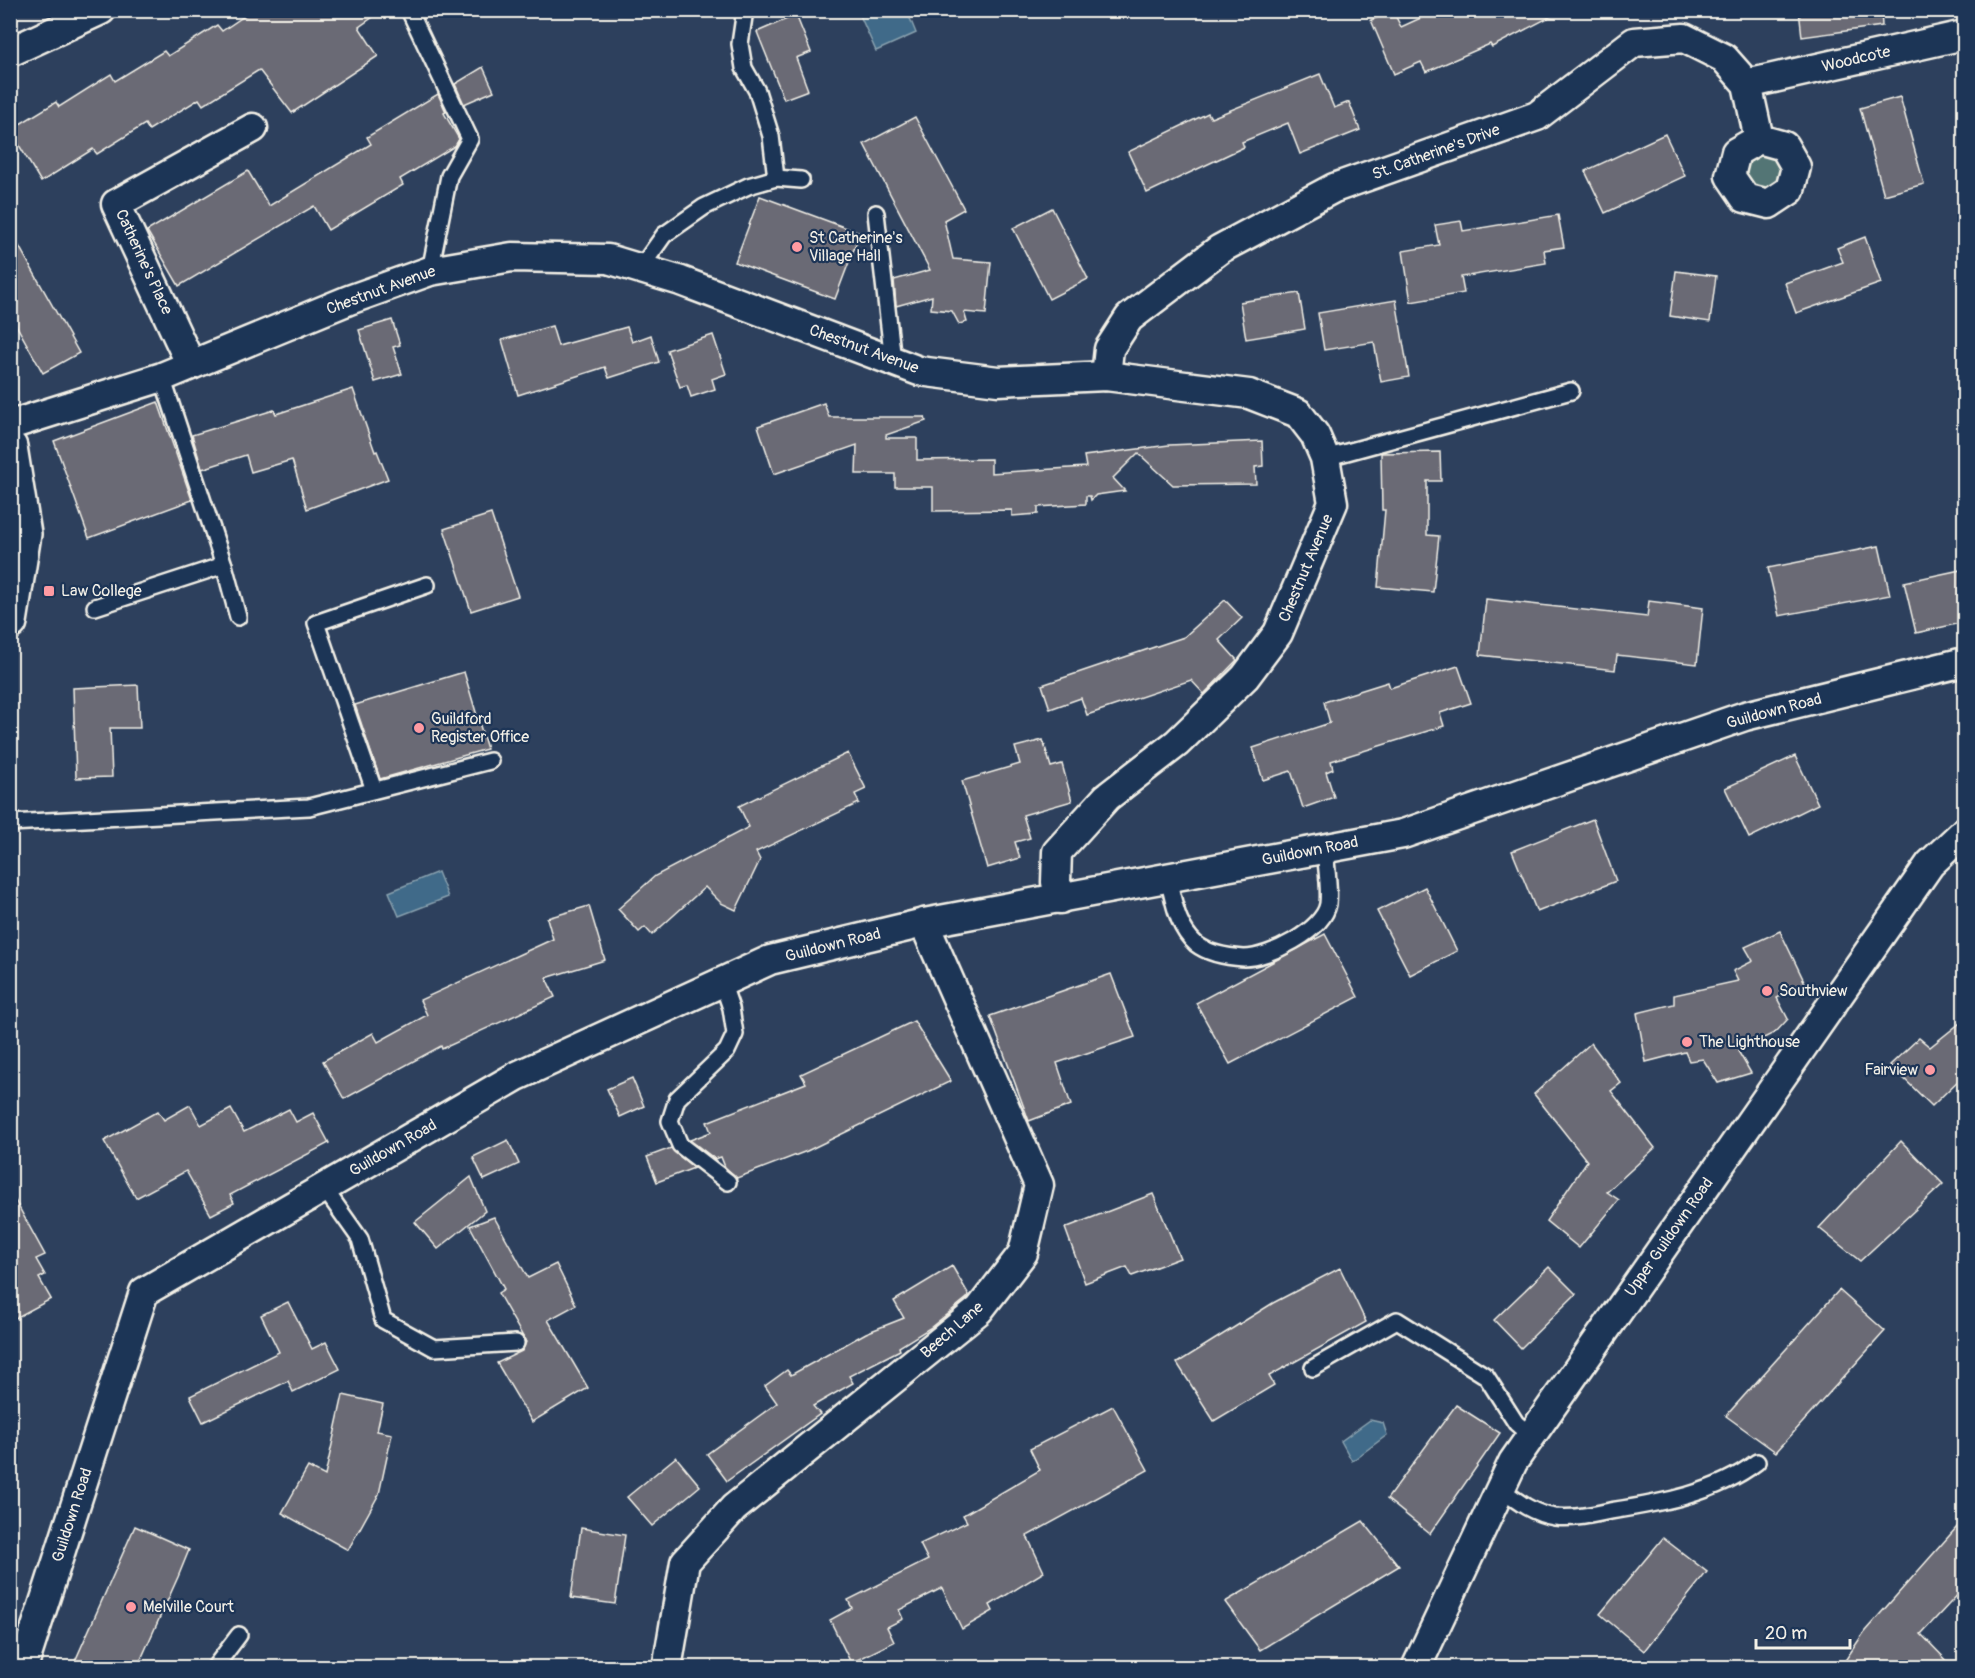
<svg xmlns="http://www.w3.org/2000/svg" width="1975" height="1678" font-family="Pangolin,sans-serif">
<style>
.green{fill:#537474;stroke:#a4b2ae;stroke-width:1.5}
.water{fill:#416b89;stroke:#89a1af;stroke-width:1.5}
.building{fill:#6b6a75;stroke:#f4f1e8;stroke-width:1.5}
.lines{fill:none;stroke-linecap:round;stroke-linejoin:round}
.service-casing{stroke:#f4f1e8;stroke-width:20}
.minor-casing{stroke:#f4f1e8;stroke-width:33}
.primary-casing{stroke:#f4f1e8;stroke-width:38}
.service{stroke:#1d3557;stroke-width:15}
.minor{stroke:#1d3557;stroke-width:28}
.primary{stroke:#1d3557;stroke-width:33}
.poi-dot{fill:#ff9aa2;stroke:#1d3557;stroke-width:2}
.labels{text-anchor:middle;dominant-baseline:central;stroke-width:4.5;stroke-linejoin:round;paint-order:stroke}
.street-label{font-size:16px;fill:#f4f1e8;stroke:#1d3557}
.poi-label{font-size:16px;fill:#f4f1e8;stroke:#1d3557;text-anchor:start}
</style>
<rect width="100%" height="100%" fill="#2d405d"/>
<filter id="ink" filterUnits="userSpaceOnUse"><feTurbulence type="fractalNoise" baseFrequency=".0167" numOctaves="2"/><feDisplacementMap in="SourceGraphic" scale="12" xChannelSelector="R" yChannelSelector="G"/><feConvolveMatrix kernelMatrix="1 2 1 2 8 2 1 2 1" color-interpolation-filters="sRGB"/></filter>
<g filter="url(#ink)">
<!-- green -->
<circle class="green" cx="1763" cy="172" r="17"/>
<!-- water -->
<g class="water">
<path d="M 858,11 L 907,11 L 916,33 L 876,51 Z"/>
<path d="M 438,872 L 448,897 L 399,916 L 389,892 Z"/>
<path d="M 1370,1420 L 1383,1423 L 1387,1435 L 1352,1461 L 1341,1441 Z"/>
</g>
<!-- building -->
<g class="building">
<path d="M 253,10 L 383,10 L 359,27 L 378,56 L 292,113 L 259,70 L 203,105 L 199,99 L 149,130 L 145,124 L 97,154 L 93,149 L 41,182 L 10,130 L 56,102 L 59,107 L 111,74 L 115,81 L 164,51 L 168,56 L 217,25 L 222,31 Z"/>
<path d="M 1438,10 L 1563,10 L 1492,47 L 1490,44 L 1426,72 L 1421,62 L 1394,74 L 1371,20 L 1393,11 L 1401,27 Z"/>
<path d="M 1799,10 L 1881,10 L 1882,26 L 1802,37 Z"/>
<path d="M 796,15 L 811,52 L 796,58 L 808,90 L 784,99 L 757,32 Z"/>
<path d="M 483,67 L 494,91 L 464,104 L 455,84 Z"/>
<path d="M 1320,74 L 1334,108 L 1349,102 L 1360,130 L 1300,154 L 1288,123 L 1242,142 L 1244,147 L 1147,193 L 1128,152 L 1208,113 L 1211,118 Z"/>
<path d="M 438,94 L 446,112 L 444,113 L 459,139 L 455,146 L 400,179 L 403,185 L 328,230 L 314,206 L 179,286 L 147,231 L 248,171 L 269,206 L 371,144 L 367,137 Z"/>
<path d="M 1900,97 L 1924,184 L 1884,195 L 1860,108 Z"/>
<path d="M 915,117 L 964,209 L 944,220 L 953,259 L 991,262 L 986,314 L 964,312 L 967,322 L 959,324 L 952,311 L 931,309 L 932,296 L 896,306 L 894,280 L 930,270 L 864,144 Z"/>
<path d="M 1665,134 L 1685,176 L 1605,213 L 1585,171 Z"/>
<path d="M 760,196 L 860,233 L 835,299 L 735,262 Z"/>
<path d="M 1052,208 L 1088,279 L 1049,299 L 1013,228 Z"/>
<path d="M 1558,215 L 1564,247 L 1544,250 L 1546,263 L 1461,277 L 1464,293 L 1411,302 L 1403,251 L 1439,245 L 1435,225 L 1461,221 L 1463,231 Z"/>
<path d="M 10,230 L 79,353 L 43,373 L 10,314 Z"/>
<path d="M 1865,237 L 1881,283 L 1796,313 L 1785,283 L 1843,262 L 1837,248 Z"/>
<path d="M 1676,271 L 1716,276 L 1710,322 L 1670,316 Z"/>
<path d="M 1299,293 L 1305,329 L 1246,339 L 1240,302 Z"/>
<path d="M 1396,300 L 1409,377 L 1381,382 L 1374,342 L 1324,350 L 1318,313 Z"/>
<path d="M 392,320 L 400,345 L 393,347 L 402,374 L 375,382 L 359,330 Z"/>
<path d="M 552,326 L 558,346 L 627,327 L 632,342 L 651,335 L 659,362 L 609,378 L 605,367 L 518,395 L 502,340 Z"/>
<path d="M 713,335 L 726,374 L 712,379 L 715,389 L 691,397 L 687,385 L 680,387 L 667,350 Z"/>
<path d="M 353,389 L 375,452 L 377,451 L 388,479 L 307,509 L 292,460 L 251,472 L 246,455 L 202,469 L 192,435 L 274,410 L 276,414 Z"/>
<path d="M 158,402 L 192,500 L 89,538 L 54,441 Z"/>
<path d="M 824,403 L 829,417 L 925,417 L 926,421 L 886,435 L 886,438 L 917,438 L 917,460 L 991,459 L 991,473 L 1086,467 L 1084,456 L 1169,445 L 1262,441 L 1263,466 L 1255,467 L 1256,484 L 1173,485 L 1138,453 L 1113,478 L 1125,491 L 1096,495 L 1091,500 L 1090,496 L 1086,496 L 1086,504 L 1038,507 L 1038,514 L 1012,516 L 1012,510 L 933,511 L 933,487 L 895,487 L 895,474 L 856,474 L 857,445 L 774,474 L 758,426 Z"/>
<path d="M 1440,452 L 1441,481 L 1427,481 L 1427,535 L 1439,536 L 1433,592 L 1378,587 L 1385,510 L 1382,510 L 1381,453 Z"/>
<path d="M 491,514 L 518,596 L 471,611 L 444,529 Z"/>
<path d="M 1879,546 L 1890,595 L 1779,616 L 1768,568 Z"/>
<path d="M 1965,569 L 1965,622 L 1916,633 L 1904,582 Z"/>
<path d="M 1486,599 L 1647,617 L 1649,601 L 1703,608 L 1697,664 L 1617,655 L 1615,670 L 1480,655 Z"/>
<path d="M 1225,600 L 1242,618 L 1219,640 L 1237,660 L 1204,694 L 1191,680 L 1087,715 L 1081,698 L 1050,709 L 1042,685 L 1184,637 Z"/>
<path d="M 1458,666 L 1471,703 L 1440,713 L 1444,726 L 1331,761 L 1333,769 L 1326,772 L 1334,797 L 1303,808 L 1291,771 L 1263,780 L 1253,748 L 1330,723 L 1324,702 L 1388,682 L 1390,688 Z"/>
<path d="M 464,672 L 487,749 L 380,779 L 355,705 Z"/>
<path d="M 138,685 L 140,728 L 110,728 L 112,777 L 76,778 L 73,688 Z"/>
<path d="M 1043,740 L 1051,767 L 1062,764 L 1072,801 L 1023,815 L 1030,838 L 1015,842 L 1020,858 L 987,868 L 962,781 L 1020,764 L 1015,747 Z"/>
<path d="M 848,753 L 866,789 L 855,794 L 859,803 L 756,852 L 760,860 L 736,910 L 721,903 L 705,887 L 652,935 L 645,927 L 639,932 L 618,909 L 655,876 L 749,827 L 739,806 Z"/>
<path d="M 1795,756 L 1818,804 L 1749,838 L 1725,788 Z"/>
<path d="M 1593,819 L 1616,881 L 1537,912 L 1512,851 Z"/>
<path d="M 1425,887 L 1457,951 L 1410,975 L 1377,911 Z"/>
<path d="M 589,906 L 605,960 L 546,978 L 555,997 L 442,1049 L 441,1046 L 344,1099 L 323,1061 L 373,1033 L 378,1042 L 427,1015 L 420,1000 L 553,939 L 547,918 Z"/>
<path d="M 1780,931 L 1805,983 L 1777,998 L 1788,1019 L 1776,1032 L 1738,1051 L 1751,1073 L 1718,1083 L 1703,1059 L 1689,1061 L 1685,1052 L 1646,1062 L 1637,1013 L 1674,1004 L 1674,995 L 1738,981 L 1733,971 L 1753,961 L 1745,947 Z"/>
<path d="M 1325,934 L 1358,997 L 1230,1064 L 1196,1003 Z"/>
<path d="M 1111,974 L 1135,1037 L 1057,1063 L 1071,1105 L 1029,1121 L 990,1016 Z"/>
<path d="M 1965,1019 L 1965,1074 L 1932,1106 L 1890,1065 L 1919,1038 L 1930,1047 Z"/>
<path d="M 914,1021 L 951,1081 L 807,1151 L 737,1178 L 725,1167 L 721,1157 L 715,1159 L 690,1140 L 711,1132 L 707,1122 L 806,1083 L 801,1074 Z"/>
<path d="M 1591,1043 L 1621,1083 L 1611,1091 L 1655,1148 L 1607,1192 L 1619,1200 L 1579,1248 L 1546,1221 L 1587,1161 L 1534,1094 Z"/>
<path d="M 632,1078 L 644,1106 L 620,1117 L 607,1089 Z"/>
<path d="M 190,1105 L 201,1125 L 231,1109 L 244,1132 L 289,1109 L 296,1122 L 313,1113 L 329,1143 L 230,1195 L 234,1203 L 211,1215 L 186,1171 L 136,1198 L 104,1141 L 158,1111 L 164,1120 Z"/>
<path d="M 508,1140 L 519,1164 L 484,1180 L 473,1157 Z"/>
<path d="M 1901,1141 L 1943,1184 L 1860,1261 L 1819,1228 Z"/>
<path d="M 671,1148 L 694,1168 L 657,1182 L 647,1157 Z"/>
<path d="M 471,1177 L 485,1211 L 438,1249 L 415,1222 Z"/>
<path d="M 10,1191 L 45,1255 L 36,1259 L 45,1275 L 39,1278 L 51,1299 L 10,1321 Z"/>
<path d="M 1153,1194 L 1180,1258 L 1132,1276 L 1127,1267 L 1085,1283 L 1065,1228 Z"/>
<path d="M 494,1217 L 528,1278 L 556,1264 L 576,1305 L 548,1320 L 588,1388 L 532,1422 L 497,1363 L 522,1351 L 526,1342 L 498,1293 L 504,1289 L 470,1226 Z"/>
<path d="M 952,1266 L 969,1295 L 967,1298 L 930,1328 L 899,1347 L 900,1350 L 849,1376 L 853,1383 L 813,1406 L 820,1414 L 727,1481 L 707,1454 L 777,1403 L 765,1386 L 787,1370 L 791,1375 L 866,1333 L 904,1318 L 894,1301 Z"/>
<path d="M 1549,1267 L 1576,1294 L 1521,1348 L 1494,1320 Z"/>
<path d="M 1340,1268 L 1366,1322 L 1269,1376 L 1274,1385 L 1214,1421 L 1177,1363 L 1273,1303 Z"/>
<path d="M 1839,1290 L 1885,1331 L 1776,1452 L 1726,1416 Z"/>
<path d="M 288,1302 L 312,1349 L 326,1342 L 340,1369 L 293,1392 L 288,1381 L 203,1422 L 190,1396 L 279,1352 L 261,1315 Z"/>
<path d="M 343,1395 L 383,1404 L 377,1431 L 392,1434 L 379,1494 L 348,1550 L 282,1513 L 308,1467 L 325,1476 Z"/>
<path d="M 1456,1405 L 1500,1433 L 1430,1534 L 1387,1499 Z"/>
<path d="M 1113,1406 L 1148,1470 L 1027,1536 L 1044,1572 L 990,1605 L 993,1611 L 962,1629 L 942,1588 L 899,1610 L 903,1619 L 887,1627 L 894,1642 L 851,1663 L 830,1620 L 852,1608 L 848,1600 L 928,1560 L 920,1544 L 967,1522 L 963,1515 L 1040,1470 L 1030,1449 Z"/>
<path d="M 676,1457 L 700,1486 L 652,1526 L 627,1497 Z"/>
<path d="M 1965,1518 L 1965,1587 L 1921,1634 L 1954,1668 L 1840,1668 L 1865,1631 Z"/>
<path d="M 1363,1521 L 1399,1566 L 1260,1650 L 1225,1602 Z"/>
<path d="M 135,1526 L 189,1550 L 178,1577 L 137,1668 L 72,1668 Z"/>
<path d="M 581,1528 L 625,1535 L 615,1604 L 571,1598 Z"/>
<path d="M 1663,1538 L 1707,1572 L 1644,1651 L 1600,1614 Z"/>
</g>
<g class="lines">
<!-- service casing -->
<g class="service-casing">
<g id="service">
<path d="M 409,10 L 470,139 L 449,176 L 430,271"/>
<path d="M 745,10 L 740,44 L 744,68 L 757,91 L 771,136 L 776,178"/>
<path d="M 876,213 L 893,361"/>
<path d="M 640,269 L 664,235 L 704,207 L 748,186 L 776,178 L 801,180"/>
<path d="M 162,377 L 224,565 L 238,617"/>
<path d="M 1325,458 L 1571,391"/>
<path d="M 95,607 L 224,565"/>
<path d="M 374,790 L 316,623 L 427,585"/>
<path d="M 10,823 L 309,807 L 490,761"/>
<path d="M 1168,878 C 1174,902 1177,927 1196,944 C 1209,954 1228,957 1244,958 C 1269,958 1324,930 1328,904 C 1330,887 1326,866 1325,849"/>
<path d="M 722,982 L 731,1008 L 735,1034 L 727,1051 L 677,1099 L 670,1121 L 680,1145 L 728,1182"/>
<path d="M 324,1188 L 360,1239 L 383,1320 L 434,1348 L 516,1343"/>
<path d="M 1313,1368 L 1397,1320 L 1486,1376 L 1516,1423 L 1531,1436"/>
<path d="M 1502,1490 C 1518,1502 1534,1514 1555,1517 C 1573,1519 1592,1515 1610,1511 C 1661,1503 1715,1494 1757,1462"/>
<path d="M 214,1668 L 239,1635"/>
</g>
</g>
<!-- minor casing -->
<g class="minor-casing">
<g id="minor">
<path d="M 10,52 L 101,10"/>
<path d="M 1747,84 L 1964,35"/>
<path d="M 191,365 L 116,204 L 253,128"/>
<path d="M 1106,376 L 1109,349 L 1129,318 L 1220,249 L 1334,188 L 1537,116 L 1634,42 L 1684,38 L 1724,58 L 1747,84 L 1759,139 L 1736,152 L 1730,176 L 1745,198 L 1769,204 L 1790,190 L 1796,167 L 1784,146 L 1759,139"/>
<path d="M 10,425 L 162,377 L 349,300 L 430,271 L 512,257 L 608,259 L 681,281 L 919,371 L 998,381 L 1106,376 L 1249,394 L 1298,413 L 1315,435 L 1325,458 L 1333,503 L 1278,633 L 1245,677 L 1177,743 L 1107,797 L 1057,852 L 1056,882 L 1060,899"/>
<path d="M 23,1668 L 144,1292 L 517,1076 L 770,960 L 924,923 L 1403,834 L 1745,716 L 1964,662"/>
<path d="M 667,1668 L 685,1562 L 734,1508 L 979,1310 L 1023,1253 L 1039,1185 L 924,923"/>
<path d="M 1416,1668 L 1513,1462 L 1930,864 L 1964,832"/>
</g>
</g>
<!-- primary casing -->
<g class="primary-casing">
<path id="primary" d="M 10,447 L 24,534 L 10,622"/>
</g>
<!-- service -->
<use href="#service" class="service"/>
<!-- minor -->
<use href="#minor" class="minor"/>
<!-- primary -->
<use href="#primary" class="primary"/>
</g>
</g>
<!-- markers -->
<g class="poi-dot">
<circle cx="797" cy="247" r="6"/>
<rect x="43" y="585" width="12" height="12" rx="3"/>
<circle cx="419" cy="728" r="6"/>
<circle cx="1767" cy="991" r="6"/>
<circle cx="1687" cy="1042" r="6"/>
<circle cx="1930" cy="1070" r="6"/>
<circle cx="131" cy="1607" r="6"/>
</g>
<g class="labels">
<!-- street labels -->
<g class="street-label">
<text transform="translate(1856 59) rotate(-13)">Woodcote</text>
<text transform="translate(1436 152) rotate(-20)">St. Catherine's Drive</text>
<text transform="translate(144 262) rotate(65)">Catherine's Place</text>
<text transform="translate(381 290) rotate(-20)">Chestnut Avenue</text>
<text transform="translate(864 349) rotate(20)">Chestnut Avenue</text>
<text transform="translate(1306 568) rotate(-67)">Chestnut Avenue</text>
<text transform="translate(1774 711) rotate(-15)">Guildown Road</text>
<text transform="translate(1310 851) rotate(-11)">Guildown Road</text>
<text transform="translate(833 945) rotate(-14)">Guildown Road</text>
<text transform="translate(393 1148) rotate(-30)">Guildown Road</text>
<text transform="translate(1669 1237) rotate(-55)">Upper Guildown Road</text>
<text transform="translate(952 1330) rotate(-41)">Beech Lane</text>
<text transform="translate(72 1515) rotate(-72)">Guildown Road</text>
</g>
<!-- poi labels -->
<g class="poi-label">
<text x="809" y="238">St Catherine's<tspan x="809" dy="18">Village Hall</tspan></text>
<text x="61" y="591">Law College</text>
<text x="431" y="719">Guildford<tspan x="431" dy="18">Register Office</tspan></text>
<text x="1779" y="991">Southview</text>
<text x="1699" y="1042">The Lighthouse</text>
<text x="1918" y="1070" text-anchor="end">Fairview</text>
<text x="143" y="1607">Melville Court</text>
</g>
</g>
<!-- margin -->
<rect width="1975" height="1678" fill="none" stroke="#1d3557" stroke-width="36"/>
<rect x="18" y="18" width="1939" height="1642" fill="none" stroke="#f4f1e8" stroke-width="2" filter="url(#ink)"/>
<!-- scale -->
<path d="M1756 1639v9h94v-9" fill="none" stroke="#f4f1e8" stroke-width="3"/>
<text x="1765" y="1639" font-size="18" fill="#f4f1e8" stroke="#1d3557" stroke-width="4.5" paint-order="stroke">20 m</text>
</svg>
